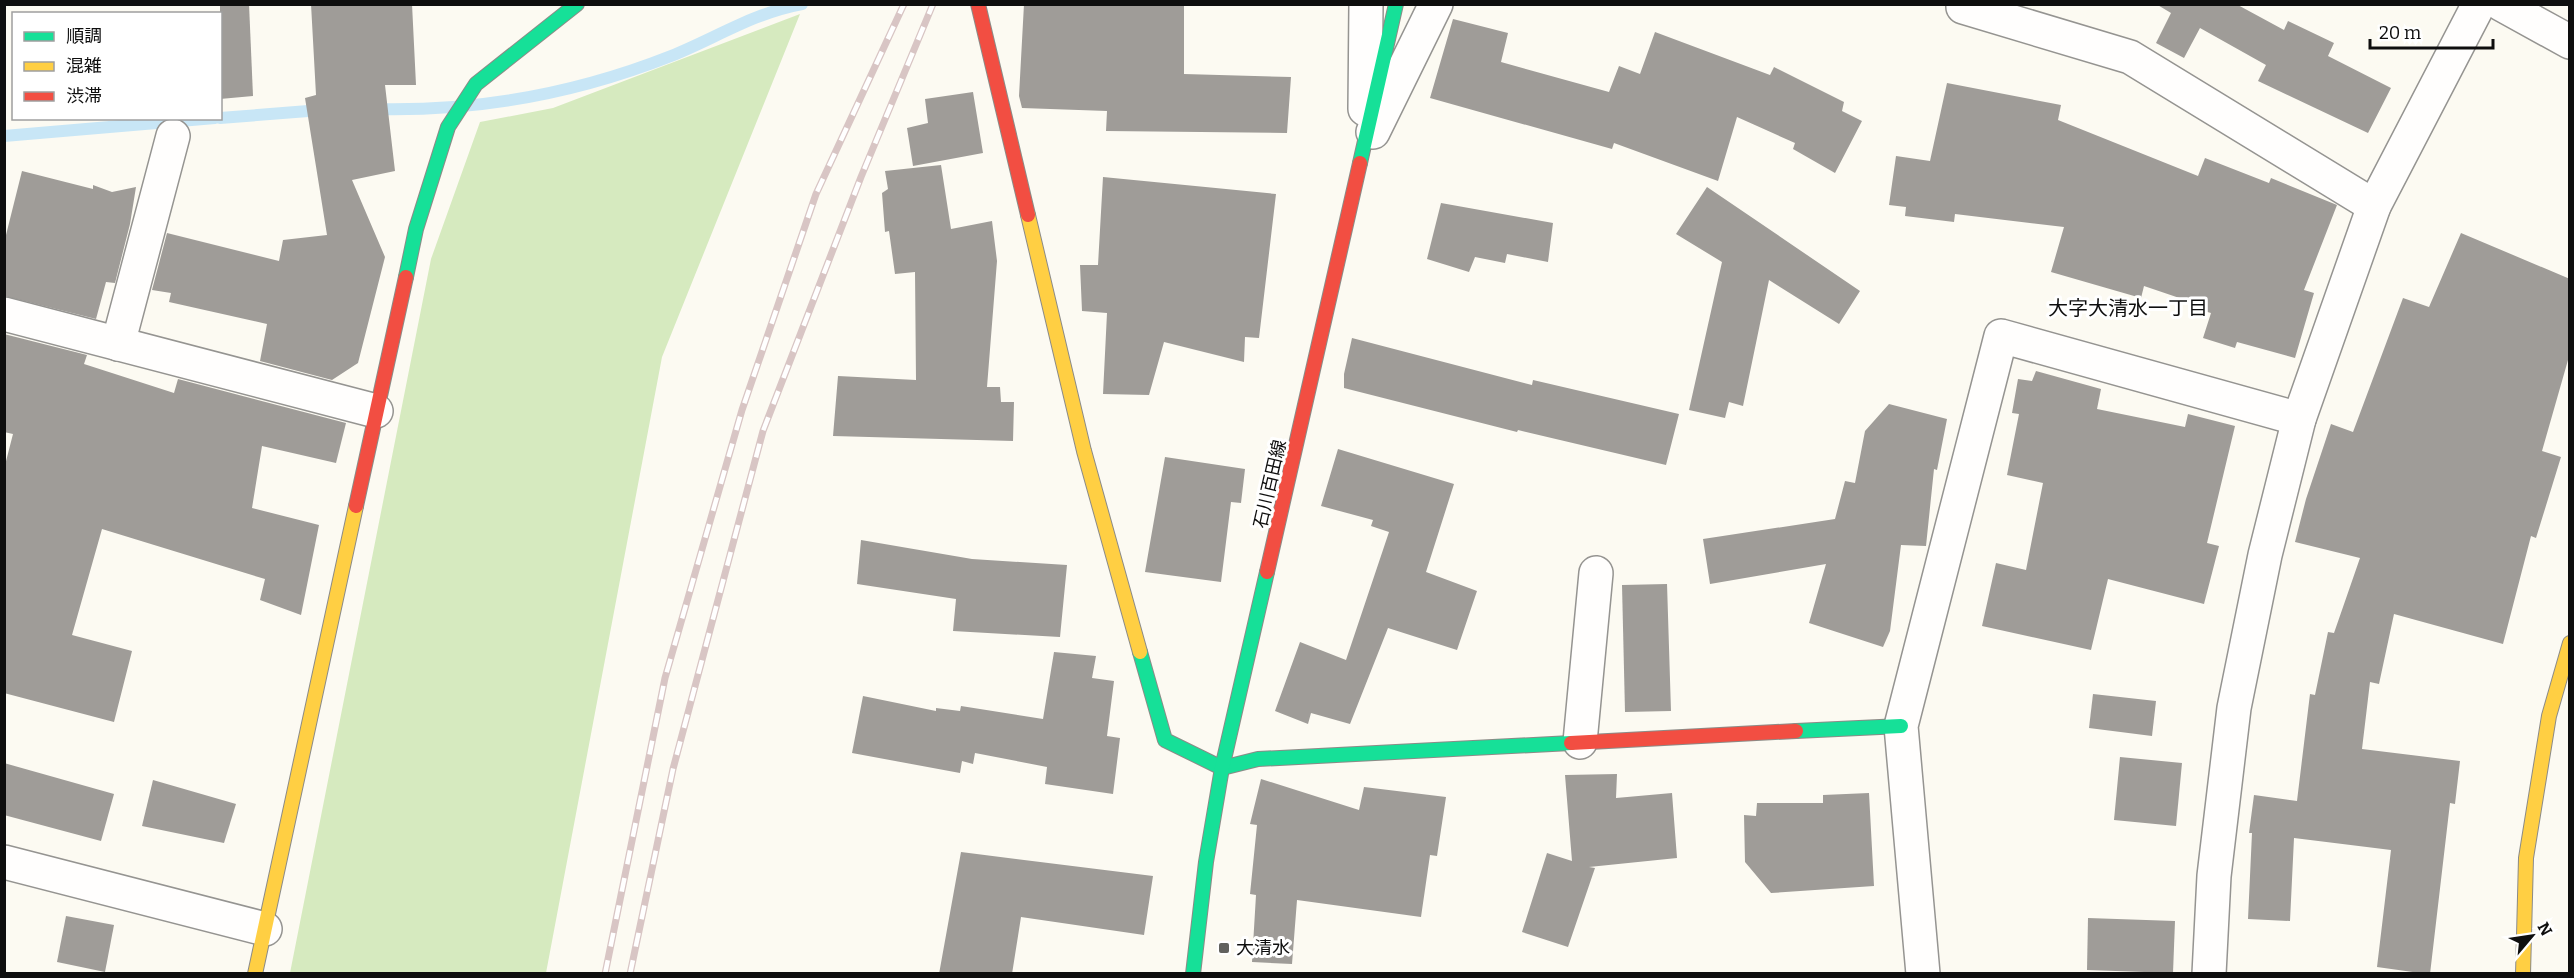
<svg xmlns="http://www.w3.org/2000/svg" width="2574" height="978" font-family="Bitter,'Noto Sans JP',serif">
<style>
.forest{fill:#d6eabf}
.lines{fill:none;stroke-linecap:round;stroke-linejoin:round}
.stream{stroke:#c8e6f6;stroke-width:12}
.building{fill:#9f9c98}
.street-casing{stroke:#959491;stroke-width:36}
.fast-casing{stroke:#8c8b87;stroke-width:16}
.slow-casing{stroke:#8c8b87;stroke-width:16}
.jam-casing{stroke:#8c8b87;stroke-width:16}
.street{stroke:#fffefd;stroke-width:33}
.fast{stroke:#16e098;stroke-width:14}
.slow{stroke:#ffcf43;stroke-width:14}
.jam{stroke:#f24e42;stroke-width:14}
.rail-casing{stroke:#d8c5c4;stroke-width:7}
.rail{stroke:#fff;stroke-width:4.5;stroke-dasharray:14;stroke-linecap:butt}
.poi-dot{fill:#61615e;stroke:#fff;stroke-width:2}
.labels{text-anchor:middle;dominant-baseline:central;stroke-width:6;stroke-linejoin:round;paint-order:stroke}
.street-label{font-size:18px;fill:#0e0e0e;stroke:#fff}
.poi-label{font-size:18px;fill:#0e0e0e;stroke:#fff;text-anchor:start}
.neighbourhood-label{font-size:20px;fill:#0e0e0e;stroke:#fff}
</style>
<rect width="100%" height="100%" fill="#fcfaf2"/>
<!-- forest -->
<path class="forest" d="M 800,14 L 662,357 L 546,973 L 290,973 L 431,259 L 480,122 L 553,108 Z"/>
<g class="lines">
<!-- stream -->
<g class="stream">
<path d="M 371,109 C 474,112 575,94 671,56 C 716,38 753,13 802,4"/>
<path d="M 220,118 L 321,110"/>
<path d="M 4,136 L 215,118"/>
</g>
</g>
<!-- building -->
<g class="building">
<path d="M 220,4 L 249,4 L 253,96 L 220,99 Z"/>
<path d="M 311,4 L 412,4 L 416,85 L 385,85 L 395,171 L 352,180 L 385,257 L 358,363 L 332,380 L 260,361 L 267,324 L 169,302 L 171,293 L 152,290 L 167,233 L 279,261 L 283,240 L 327,235 L 305,98 L 316,95 Z"/>
<path d="M 1024,4 L 1184,4 L 1184,74 L 1291,77 L 1287,133 L 1106,131 L 1107,111 L 1022,108 L 1019,96 Z"/>
<path d="M 2156,4 L 2236,4 L 2284,30 L 2288,21 L 2334,43 L 2328,56 L 2391,88 L 2368,133 L 2258,81 L 2266,65 L 2200,28 L 2184,58 L 2156,43 L 2171,13 Z"/>
<path d="M 1453,19 L 1508,33 L 1501,62 L 1609,92 L 1619,66 L 1640,74 L 1655,32 L 1770,75 L 1774,67 L 1844,102 L 1842,111 L 1862,121 L 1835,173 L 1793,149 L 1795,143 L 1737,117 L 1718,181 L 1614,143 L 1612,149 L 1430,98 Z"/>
<path d="M 1947,83 L 2061,105 L 2058,120 L 2198,176 L 2205,158 L 2269,183 L 2271,178 L 2337,205 L 2304,290 L 2314,293 L 2295,358 L 2237,342 L 2235,348 L 2203,338 L 2211,313 L 2204,311 L 2206,307 L 2144,286 L 2141,298 L 2051,272 L 2064,227 L 1955,214 L 1954,222 L 1905,216 L 1906,207 L 1889,205 L 1896,156 L 1930,161 Z"/>
<path d="M 973,92 L 983,153 L 913,166 L 907,128 L 928,123 L 925,99 Z"/>
<path d="M 941,165 L 951,229 L 992,221 L 997,261 L 987,387 L 1000,387 L 1001,402 L 1014,402 L 1013,441 L 833,436 L 838,376 L 916,380 L 915,272 L 895,274 L 889,231 L 885,232 L 882,193 L 888,189 L 885,171 Z"/>
<path d="M 22,171 L 93,189 L 93,185 L 112,192 L 136,187 L 130,224 L 115,283 L 106,282 L 96,319 L 4,296 L 4,243 Z"/>
<path d="M 1103,177 L 1276,194 L 1259,338 L 1245,337 L 1244,362 L 1164,342 L 1149,395 L 1103,394 L 1107,313 L 1082,311 L 1080,265 L 1098,265 Z"/>
<path d="M 1707,187 L 1860,291 L 1839,324 L 1769,280 L 1743,406 L 1729,402 L 1725,418 L 1689,410 L 1722,262 L 1676,234 Z"/>
<path d="M 1441,203 L 1553,223 L 1548,262 L 1507,254 L 1505,263 L 1475,257 L 1469,272 L 1427,259 Z"/>
<path d="M 2461,233 L 2570,279 L 2570,353 L 2542,451 L 2561,457 L 2536,538 L 2531,536 L 2503,644 L 2394,614 L 2379,684 L 2370,682 L 2362,749 L 2460,761 L 2455,804 L 2450,803 L 2430,974 L 2427,974 L 2377,967 L 2391,850 L 2294,838 L 2290,921 L 2248,919 L 2252,833 L 2249,833 L 2254,795 L 2297,801 L 2310,694 L 2315,695 L 2328,632 L 2334,633 L 2360,558 L 2295,542 L 2306,499 L 2331,424 L 2353,432 L 2403,298 L 2429,307 Z"/>
<path d="M 4,334 L 87,355 L 84,364 L 174,393 L 178,379 L 346,423 L 336,463 L 262,446 L 252,508 L 319,525 L 301,615 L 260,600 L 265,579 L 102,529 L 72,635 L 132,651 L 114,722 L 4,693 L 4,469 L 13,434 L 4,432 Z"/>
<path d="M 1352,338 L 1532,385 L 1533,380 L 1679,414 L 1666,465 L 1518,430 L 1517,432 L 1344,388 L 1344,374 Z"/>
<path d="M 2036,371 L 2101,389 L 2097,409 L 2185,427 L 2188,414 L 2235,426 L 2207,543 L 2219,546 L 2204,604 L 2108,579 L 2091,650 L 1982,626 L 1996,563 L 2026,570 L 2043,483 L 2007,475 L 2019,414 L 2012,413 L 2018,379 L 2032,381 Z"/>
<path d="M 1889,404 L 1947,419 L 1937,470 L 1934,469 L 1926,546 L 1901,545 L 1890,631 L 1883,647 L 1809,623 L 1826,564 L 1710,584 L 1703,539 L 1835,519 L 1845,481 L 1855,483 L 1865,431 Z"/>
<path d="M 1338,449 L 1454,484 L 1426,572 L 1477,591 L 1457,650 L 1388,628 L 1350,724 L 1311,713 L 1308,724 L 1275,711 L 1300,642 L 1346,660 L 1389,532 L 1371,526 L 1373,520 L 1321,506 Z"/>
<path d="M 1165,457 L 1245,469 L 1241,503 L 1231,502 L 1221,582 L 1145,572 Z"/>
<path d="M 861,540 L 972,559 L 1067,565 L 1060,637 L 953,631 L 956,599 L 857,584 Z"/>
<path d="M 1667,584 L 1671,711 L 1625,712 L 1622,585 Z"/>
<path d="M 1054,652 L 1096,656 L 1092,678 L 1114,681 L 1107,736 L 1120,738 L 1113,794 L 1045,784 L 1047,767 L 975,753 L 973,764 L 962,761 L 960,773 L 852,753 L 863,696 L 936,711 L 936,708 L 960,711 L 961,706 L 1043,719 Z"/>
<path d="M 2093,694 L 2156,701 L 2152,736 L 2089,728 Z"/>
<path d="M 2120,757 L 2182,763 L 2176,826 L 2114,820 Z"/>
<path d="M 4,763 L 114,794 L 101,841 L 4,815 Z"/>
<path d="M 1617,774 L 1616,798 L 1672,793 L 1677,858 L 1589,867 L 1595,868 L 1568,947 L 1522,932 L 1547,853 L 1572,861 L 1565,775 Z"/>
<path d="M 1261,779 L 1359,810 L 1364,787 L 1446,797 L 1437,856 L 1430,855 L 1421,917 L 1297,900 L 1292,964 L 1252,962 L 1256,895 L 1250,894 L 1257,825 L 1250,824 Z"/>
<path d="M 153,780 L 236,804 L 224,843 L 142,826 Z"/>
<path d="M 1869,793 L 1874,886 L 1771,893 L 1745,862 L 1744,815 L 1756,816 L 1757,803 L 1823,803 L 1823,795 Z"/>
<path d="M 961,852 L 1153,876 L 1144,935 L 1021,917 L 1012,974 L 939,974 Z"/>
<path d="M 66,916 L 114,925 L 105,972 L 57,962 Z"/>
<path d="M 2088,918 L 2175,921 L 2173,973 L 2087,970 Z"/>
</g>
<g class="lines">
<!-- street casing -->
<g class="street-casing">
<g id="street">
<path d="M 1963,4 L 1963,7 L 2130,57 L 2374,206"/>
<path d="M 2501,4 L 2570,42"/>
<path d="M 1365,109 L 1366,4"/>
<path d="M 1373,132 L 1436,4"/>
<path d="M 4,314 L 376,411"/>
<path d="M 118,344 L 173,136"/>
<path d="M 1580,742 L 1596,573"/>
<path d="M 4,862 L 265,929"/>
<path d="M 1923,974 L 1901,726 L 2001,336 L 2299,419"/>
<path d="M 2209,974 L 2214,876 L 2234,708 L 2265,555 L 2299,419 L 2374,206 L 2479,4"/>
</g>
</g>
<!-- fast casing -->
<g class="fast-casing">
<g id="fast">
<path d="M 1360,163 L 1396,4"/>
<path d="M 406,277 L 416,229 L 448,127 L 476,84 L 577,4"/>
<path d="M 1140,652 L 1165,740 L 1222,768 L 1258,759 L 1571,743"/>
<path d="M 1796,731 L 1901,726"/>
<path d="M 1193,974 L 1206,862 L 1222,768 L 1267,572"/>
</g>
</g>
<!-- slow casing -->
<g class="slow-casing">
<g id="slow">
<path d="M 1028,215 L 1084,451 L 1140,652"/>
<path d="M 255,974 L 356,506"/>
<path d="M 2523,974 L 2526,858 L 2549,716 L 2570,643"/>
</g>
</g>
<!-- jam casing -->
<g class="jam-casing">
<g id="jam">
<path d="M 978,4 L 1028,215"/>
<path d="M 356,506 L 406,277"/>
<path d="M 1267,572 L 1360,163"/>
<path d="M 1571,743 L 1796,731"/>
</g>
</g>
<!-- street -->
<use href="#street" class="street"/>
<!-- fast -->
<use href="#fast" class="fast"/>
<!-- slow -->
<use href="#slow" class="slow"/>
<!-- jam -->
<use href="#jam" class="jam"/>
<!-- rail casing -->
<g class="rail-casing">
<g id="rail">
<path d="M 605,974 L 665,678 L 742,410 L 816,194 L 904,4"/>
<path d="M 630,974 L 673,769 L 763,431 L 861,177 L 933,4"/>
</g>
</g>
<!-- rail -->
<use href="#rail" class="rail"/>
</g>
<!-- markers -->
<rect class="poi-dot" x="1218" y="942" width="12" height="12" rx="3"/>
<g class="labels">
<!-- street labels -->
<g class="street-label">
<text transform="translate(1270 484) rotate(-77)">石川百田線</text>
</g>
<!-- poi labels -->
<g class="poi-label">
<text x="1236" y="948">大清水</text>
</g>
<!-- neighbourhood labels -->
<g class="neighbourhood-label">
<text x="2128" y="308">大字大清水一丁目</text>
</g>
</g>
<!-- border -->
<rect width="2574" height="978" fill="none" stroke="#0e0e0e" stroke-width="12"/>
<!-- legend -->
<rect x="12" y="12" width="210" height="108" fill="#ffffff" stroke="#9f9f9f" stroke-width="1.5"/>
<rect x="24" y="32" width="30" height="9" fill="#16e098" stroke="#9f9f9f" stroke-width="1.5"/>
<text x="66" y="42" font-size="18" fill="#0e0e0e">順調</text>
<rect x="24" y="62" width="30" height="9" fill="#ffcf43" stroke="#9f9f9f" stroke-width="1.5"/>
<text x="66" y="72" font-size="18" fill="#0e0e0e">混雑</text>
<rect x="24" y="92" width="30" height="9" fill="#f24e42" stroke="#9f9f9f" stroke-width="1.5"/>
<text x="66" y="102" font-size="18" fill="#0e0e0e">渋滞</text>
<!-- north arrow -->
<g transform="translate(2532 936) rotate(61)" stroke="#ffffff" stroke-width="4.5" paint-order="stroke">
<path d="M0-4.5L10 22L0 15L-10 22Z" fill="#0e0e0e"/>
<text y="-9" font-size="16" font-weight="bold" text-anchor="middle" fill="#0e0e0e">N</text>
</g>
<!-- scale -->
<path d="M2370 39v9h123v-9" fill="none" stroke="#0e0e0e" stroke-width="3"/>
<text x="2379" y="39" font-size="18" fill="#0e0e0e" stroke="#ffffff" stroke-width="4.5" paint-order="stroke">20 m</text>
</svg>
